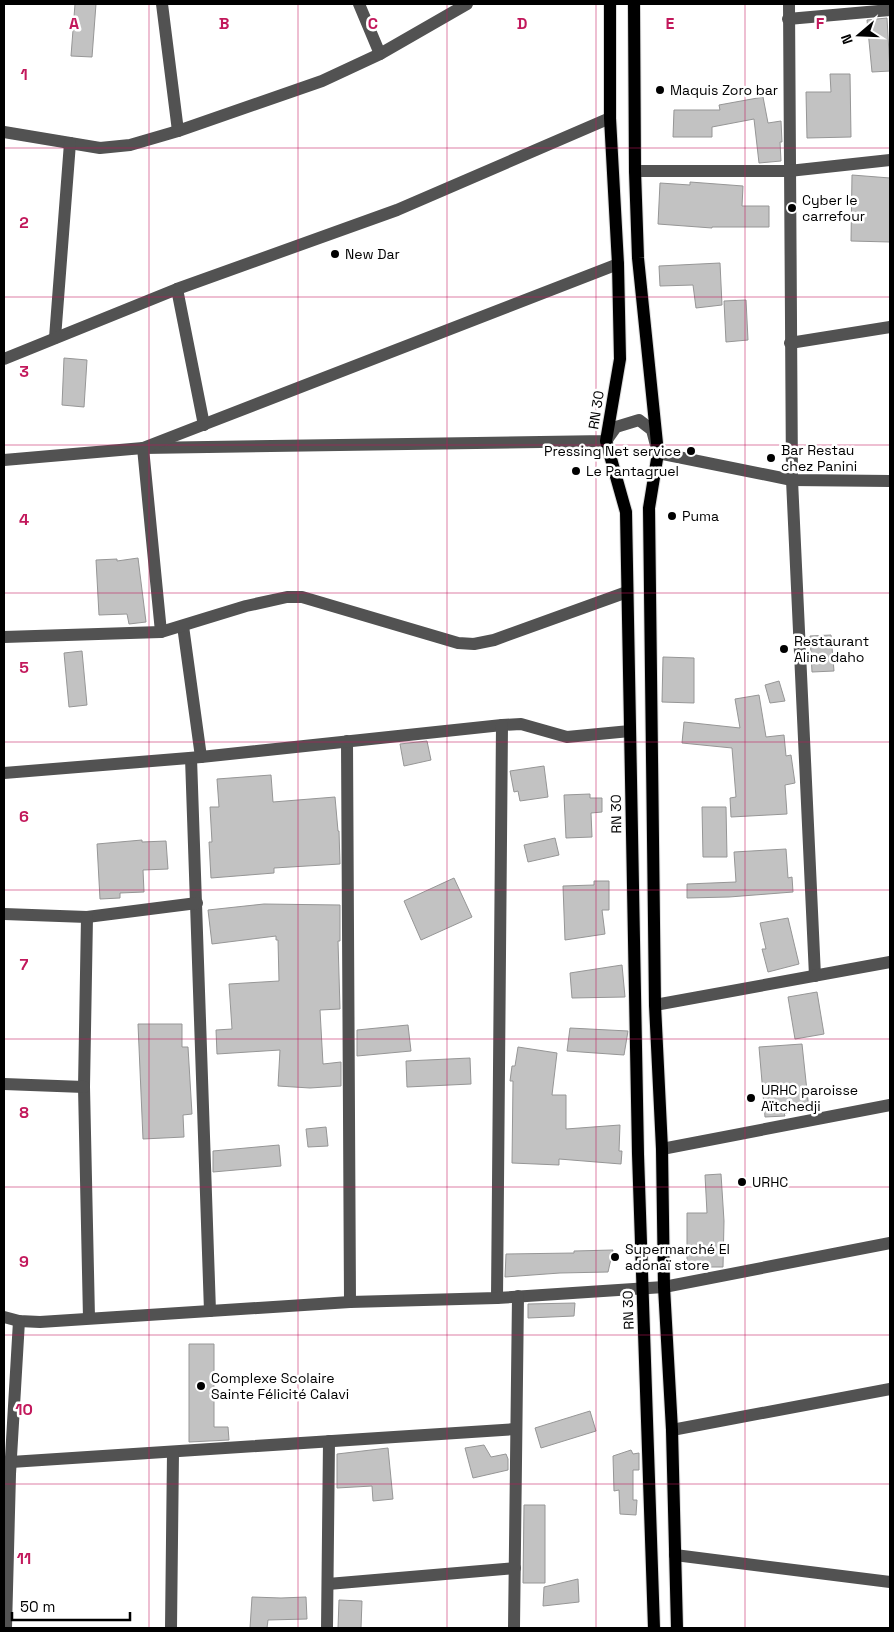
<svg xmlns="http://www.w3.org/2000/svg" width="894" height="1632" font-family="'Space Grotesk',sans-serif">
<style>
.building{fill:#c2c2c2;stroke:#969696}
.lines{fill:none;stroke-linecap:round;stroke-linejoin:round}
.major-casing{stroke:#dbdbdb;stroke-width:14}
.minor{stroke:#525252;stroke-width:12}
.major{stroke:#000;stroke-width:12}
.grid{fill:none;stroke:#c2185b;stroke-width:1;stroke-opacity:0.55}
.poi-dot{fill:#000;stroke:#fff;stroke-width:2}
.labels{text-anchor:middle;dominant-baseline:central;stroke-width:5;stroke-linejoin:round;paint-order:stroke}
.poi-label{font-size:14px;fill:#000;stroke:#fff;text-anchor:start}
.street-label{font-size:14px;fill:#000;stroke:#fff}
.grid-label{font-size:16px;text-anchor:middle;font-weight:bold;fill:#c2185b;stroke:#fff;stroke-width:5;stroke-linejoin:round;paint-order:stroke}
</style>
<rect width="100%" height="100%" fill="#fff"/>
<!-- building -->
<g class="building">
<path d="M 75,4 L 96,4 L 92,57 L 71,56 Z"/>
<path d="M 887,18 L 890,71 L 872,72 L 867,20 Z"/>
<path d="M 830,74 L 850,74 L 851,137 L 807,138 L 806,92 L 831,92 Z"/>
<path d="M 763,97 L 768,123 L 781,121 L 782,142 L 780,142 L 781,161 L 759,163 L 754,119 L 712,127 L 712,137 L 673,137 L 674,110 L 720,110 L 719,105 Z"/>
<path d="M 852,175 L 890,178 L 890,242 L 851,241 Z"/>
<path d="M 690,182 L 743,186 L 742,206 L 769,206 L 769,227 L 712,227 L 712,228 L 658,224 L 660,183 L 690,185 Z"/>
<path d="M 720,263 L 722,305 L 696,308 L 693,285 L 660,286 L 659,266 Z"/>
<path d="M 746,300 L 748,340 L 726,342 L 724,301 Z"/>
<path d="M 64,358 L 87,360 L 84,407 L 62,405 Z"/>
<path d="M 138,558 L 146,622 L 129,624 L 127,614 L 99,615 L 96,560 L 117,559 L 117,561 Z"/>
<path d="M 831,635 L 834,671 L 812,672 L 810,636 Z"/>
<path d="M 82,651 L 87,705 L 69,707 L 64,653 Z"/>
<path d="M 663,657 L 694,658 L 694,703 L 662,702 Z"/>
<path d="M 779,681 L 785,701 L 770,703 L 765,685 Z"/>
<path d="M 759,695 L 766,737 L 784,735 L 786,756 L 791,755 L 795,783 L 785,785 L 787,814 L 731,817 L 730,798 L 736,797 L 732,748 L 682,743 L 684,722 L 740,728 L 735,699 Z"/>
<path d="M 427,741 L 431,760 L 404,766 L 400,744 Z"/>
<path d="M 544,766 L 548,797 L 520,801 L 518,791 L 514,792 L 510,771 Z"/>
<path d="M 271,775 L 273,802 L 335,797 L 338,831 L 339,831 L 340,864 L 274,868 L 274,873 L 211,878 L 209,842 L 212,842 L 210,807 L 219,807 L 217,779 Z"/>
<path d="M 590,794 L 590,798 L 602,798 L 602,812 L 591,813 L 592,837 L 566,838 L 564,795 Z"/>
<path d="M 702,807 L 726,807 L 727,857 L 703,857 Z"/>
<path d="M 555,838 L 559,855 L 528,862 L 524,845 Z"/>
<path d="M 142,840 L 142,842 L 166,841 L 168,869 L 143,870 L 144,892 L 120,893 L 120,898 L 100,899 L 97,844 Z"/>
<path d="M 786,849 L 788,878 L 792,877 L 793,892 L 729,897 L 687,898 L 687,884 L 736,882 L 734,852 Z"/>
<path d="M 454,878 L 472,917 L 421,940 L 404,901 Z"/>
<path d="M 594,881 L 609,881 L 609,910 L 602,910 L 605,934 L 565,940 L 563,886 L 594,885 Z"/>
<path d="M 264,904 L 340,905 L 340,941 L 338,941 L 340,1009 L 320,1010 L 323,1064 L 341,1062 L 341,1086 L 310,1088 L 278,1086 L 280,1050 L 217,1054 L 216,1030 L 232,1029 L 229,984 L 279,981 L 278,940 L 276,940 L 276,936 L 212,944 L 208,910 Z"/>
<path d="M 788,918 L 799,964 L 768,972 L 762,949 L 766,949 L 760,923 Z"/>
<path d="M 622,965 L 625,997 L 572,998 L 570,973 Z"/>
<path d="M 817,992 L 824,1034 L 795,1039 L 788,997 Z"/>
<path d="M 138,1024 L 182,1024 L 182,1047 L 188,1047 L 192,1114 L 183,1115 L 184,1137 L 143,1139 Z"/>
<path d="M 408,1025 L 411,1051 L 357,1056 L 357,1030 Z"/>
<path d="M 570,1028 L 628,1031 L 624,1055 L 567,1051 Z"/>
<path d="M 802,1044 L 809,1110 L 784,1113 L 785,1116 L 765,1117 L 759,1047 Z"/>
<path d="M 518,1047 L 557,1053 L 552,1095 L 566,1095 L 566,1129 L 620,1125 L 619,1151 L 622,1151 L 621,1164 L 559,1159 L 559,1165 L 512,1163 L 513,1081 L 510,1081 L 512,1066 L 515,1066 Z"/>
<path d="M 470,1058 L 471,1084 L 407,1087 L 406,1061 Z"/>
<path d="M 326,1127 L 328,1146 L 308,1147 L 306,1129 Z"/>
<path d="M 279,1145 L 281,1166 L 213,1172 L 213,1151 Z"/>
<path d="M 721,1174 L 724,1221 L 723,1267 L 699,1267 L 699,1271 L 687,1271 L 687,1213 L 707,1213 L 705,1175 Z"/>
<path d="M 613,1250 L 608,1272 L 560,1273 L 505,1277 L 506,1254 L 574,1253 L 574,1251 Z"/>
<path d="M 575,1303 L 574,1316 L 528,1318 L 528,1304 Z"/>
<path d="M 189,1344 L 214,1344 L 214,1427 L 228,1427 L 229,1440 L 189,1442 Z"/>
<path d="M 590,1411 L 596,1431 L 541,1448 L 535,1428 Z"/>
<path d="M 484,1445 L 491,1457 L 506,1454 L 508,1459 L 508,1470 L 473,1478 L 465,1448 Z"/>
<path d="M 388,1448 L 393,1499 L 373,1501 L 372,1486 L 337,1488 L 337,1454 Z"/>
<path d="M 631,1450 L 633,1454 L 639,1453 L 639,1470 L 633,1470 L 633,1500 L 637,1500 L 636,1515 L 620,1514 L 619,1490 L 614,1491 L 613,1456 Z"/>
<path d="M 524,1505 L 545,1505 L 545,1583 L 523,1583 Z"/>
<path d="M 578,1579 L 579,1602 L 543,1606 L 544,1587 Z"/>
<path d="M 252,1597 L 281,1598 L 306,1597 L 307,1619 L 268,1620 L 267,1628 L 250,1628 Z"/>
<path d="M 339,1600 L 362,1601 L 361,1628 L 338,1628 Z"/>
</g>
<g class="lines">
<!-- major casing -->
<g class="major-casing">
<g id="major">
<path d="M 610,4 L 610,118 L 618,264 L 620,359 L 606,441 L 626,512 L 638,1154 L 654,1628"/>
<path d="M 634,4 L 635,171 L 638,258 L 658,453 L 649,508 L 655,1005 L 662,1149 L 664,1287 L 672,1430 L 677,1628"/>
</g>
</g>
<!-- minor -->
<g class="minor">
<path d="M 162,4 L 178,131"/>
<path d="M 359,4 L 380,54"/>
<path d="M 789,4 L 792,480 L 815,976"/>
<path d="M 788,19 L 890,10"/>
<path d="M 4,132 L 100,148 L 130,145 L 178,131 L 322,81 L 380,54 L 467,4"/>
<path d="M 635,171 L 789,171 L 890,160"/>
<path d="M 177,289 L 204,425"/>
<path d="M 55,338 L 70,143"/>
<path d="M 790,343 L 890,327"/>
<path d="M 4,359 L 177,289 L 397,210 L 610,118"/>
<path d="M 4,460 L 143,448 L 606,441 L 616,427 L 639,420 L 652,430 L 658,453 L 792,480 L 890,481"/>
<path d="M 183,626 L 201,757"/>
<path d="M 161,632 L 143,448 L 618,264"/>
<path d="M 4,637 L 161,632 L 246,606 L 287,597 L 302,597 L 458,643 L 474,644 L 494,640 L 627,592"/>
<path d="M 347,741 L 350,1302"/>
<path d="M 191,758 L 210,1311"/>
<path d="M 4,773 L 201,757 L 502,725 L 521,724 L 567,737 L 630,731"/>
<path d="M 4,914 L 87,917 L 197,903"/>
<path d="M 87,917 L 84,1087 L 89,1318"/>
<path d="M 655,1005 L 890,962"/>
<path d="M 4,1084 L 84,1087"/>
<path d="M 662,1149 L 890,1105"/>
<path d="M 497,1298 L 502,725"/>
<path d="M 4,1317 L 19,1321 L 40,1322 L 350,1302 L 497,1298 L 664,1287 L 890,1243"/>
<path d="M 672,1430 L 890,1389"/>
<path d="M 11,1462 L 516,1429"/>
<path d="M 675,1555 L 890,1582"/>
<path d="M 328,1584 L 515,1568"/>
<path d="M 6,1628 L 10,1474 L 19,1321"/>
<path d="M 171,1628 L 173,1452"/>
<path d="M 327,1628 L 329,1441"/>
<path d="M 514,1628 L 518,1296"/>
</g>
<!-- major -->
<use href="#major" class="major"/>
</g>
<!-- grid -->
<path class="grid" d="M 149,4 L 149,1628M 298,4 L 298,1628M 447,4 L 447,1628M 596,4 L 596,1628M 745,4 L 745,1628M 4,148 L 890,148M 4,297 L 890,297M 4,445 L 890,445M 4,593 L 890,593M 4,742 L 890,742M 4,890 L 890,890M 4,1039 L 890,1039M 4,1187 L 890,1187M 4,1335 L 890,1335M 4,1484 L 890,1484"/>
<!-- markers -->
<g class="poi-dot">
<circle cx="660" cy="90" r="5"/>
<circle cx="792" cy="208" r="5"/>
<circle cx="335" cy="254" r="5"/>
<circle cx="691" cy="451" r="5"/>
<circle cx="771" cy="458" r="5"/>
<circle cx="576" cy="471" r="5"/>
<circle cx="672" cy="516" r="5"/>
<circle cx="784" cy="649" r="5"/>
<circle cx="751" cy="1098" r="5"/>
<circle cx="742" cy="1182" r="5"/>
<circle cx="615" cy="1257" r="5"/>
<circle cx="201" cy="1386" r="5"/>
</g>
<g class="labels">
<!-- poi labels -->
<g class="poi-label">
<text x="670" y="90">Maquis Zoro bar</text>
<text x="802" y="200">Cyber le<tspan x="802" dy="16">carrefour</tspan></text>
<text x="345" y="254">New Dar</text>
<text x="781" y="450">Bar Restau<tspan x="781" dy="16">chez Panini</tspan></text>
<text x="681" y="451" text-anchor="end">Pressing Net service</text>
<text x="586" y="471">Le Pantagruel</text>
<text x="682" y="516">Puma</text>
<text x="794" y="641">Restaurant<tspan x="794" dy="16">Aline daho</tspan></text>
<text x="761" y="1090">URHC paroisse<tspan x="761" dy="16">Aïtchedji</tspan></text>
<text x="752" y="1182">URHC</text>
<text x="625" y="1249">Supermarché El<tspan x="625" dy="16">adonaï store</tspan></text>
<text x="211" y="1378">Complexe Scolaire<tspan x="211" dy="16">Sainte Félicité Calavi</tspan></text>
</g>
<!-- street labels -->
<g class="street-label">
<text transform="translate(596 410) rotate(-81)">RN 30</text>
<text transform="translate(616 814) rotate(-91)">RN 30</text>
<text transform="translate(628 1310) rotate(-92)">RN 30</text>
</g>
</g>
<g class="grid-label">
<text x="74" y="29">A</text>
<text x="224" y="29">B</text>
<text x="373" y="29">C</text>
<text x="522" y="29">D</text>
<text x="670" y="29">E</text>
<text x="820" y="29">F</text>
<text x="24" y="80">1</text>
<text x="24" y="228">2</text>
<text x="24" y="377">3</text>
<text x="24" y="525">4</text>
<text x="24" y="673">5</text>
<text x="24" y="822">6</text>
<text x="24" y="970">7</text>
<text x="24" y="1118">8</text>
<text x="24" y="1267">9</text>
<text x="24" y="1415">10</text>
<text x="24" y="1564">11</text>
</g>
<!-- border -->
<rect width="894" height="1632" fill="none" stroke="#000000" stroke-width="10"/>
<!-- north arrow -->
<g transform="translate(859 35) rotate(251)" stroke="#ffffff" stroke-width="4" paint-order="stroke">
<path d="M0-4L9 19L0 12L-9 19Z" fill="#000000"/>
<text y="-8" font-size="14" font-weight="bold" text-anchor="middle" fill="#000000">N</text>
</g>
<!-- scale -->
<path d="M12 1612v8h118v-8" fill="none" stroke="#000000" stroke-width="2.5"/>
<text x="20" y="1612" font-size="15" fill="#000000" stroke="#ffffff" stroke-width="4" paint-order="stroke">50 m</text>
</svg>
